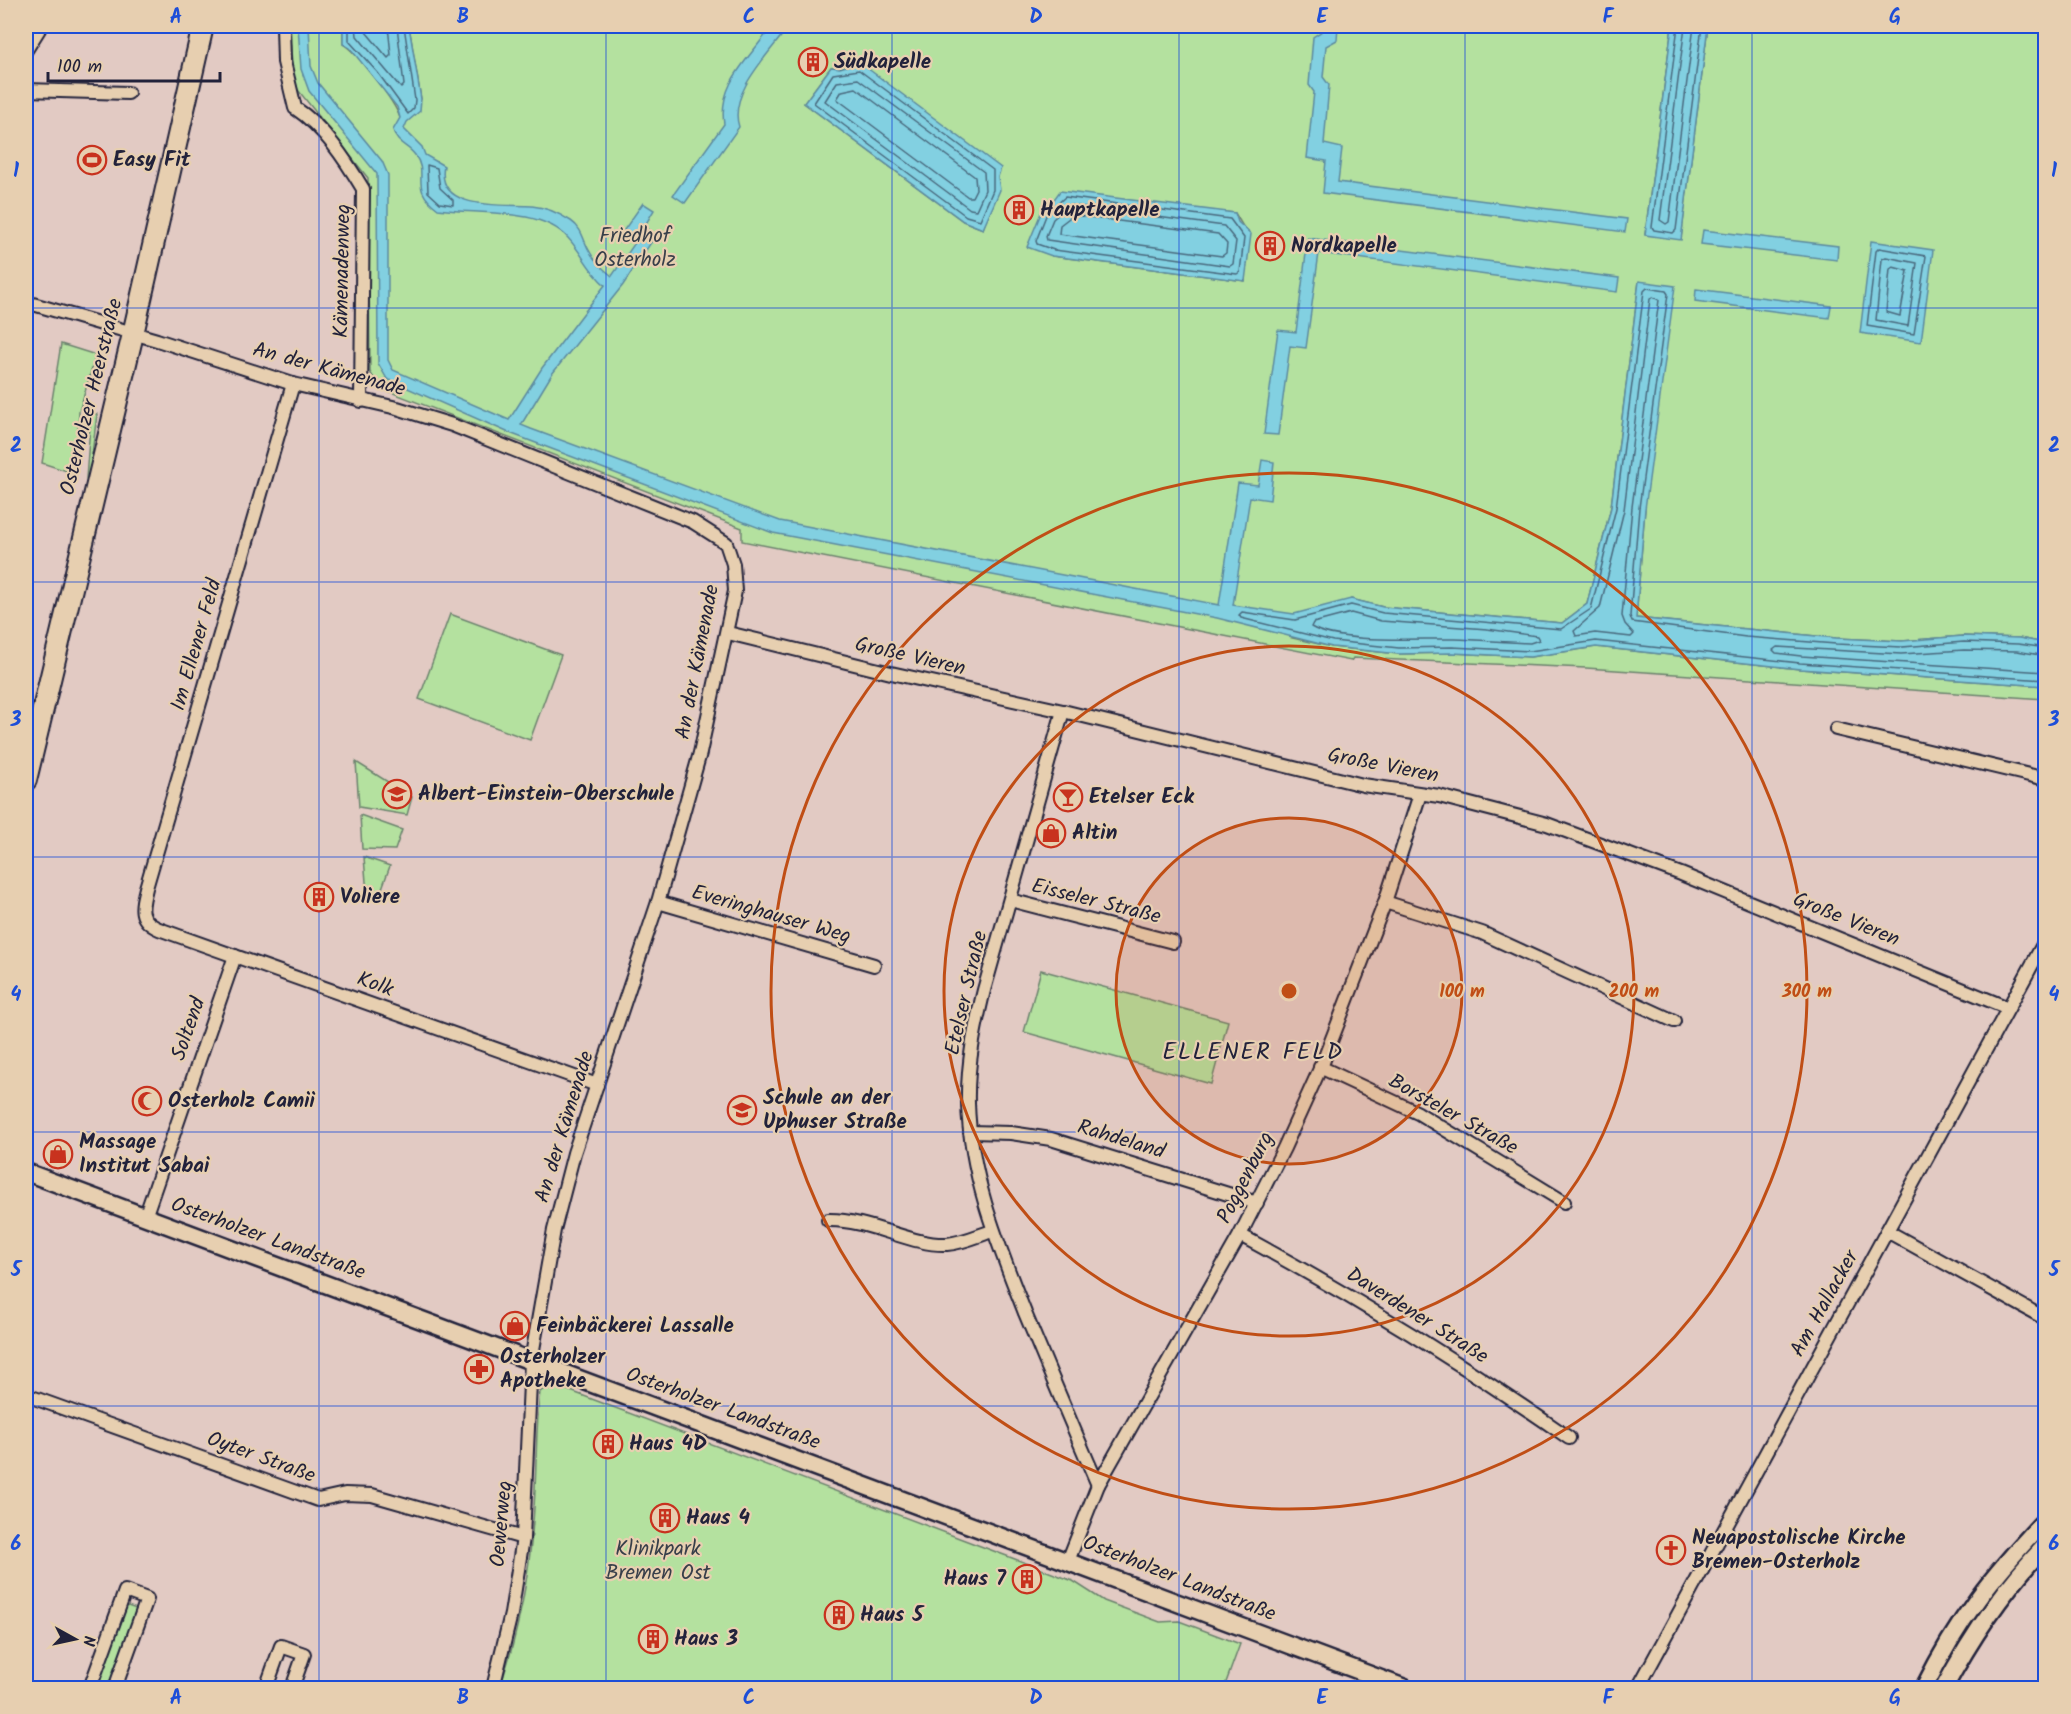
<svg xmlns="http://www.w3.org/2000/svg" width="2071" height="1714" font-family="Kalam,sans-serif">
<style>
.green{fill:#b4e19f;stroke:#6b826d;stroke-width:1.5;fill-rule:evenodd}
.water{fill:#82d0e1;stroke:#5c8a9f;stroke-width:1.5}
.lines{fill:none;stroke-linecap:round;stroke-linejoin:round}
.shore{stroke:#48687d;stroke-width:1.5}
.street-casing{stroke:#22223b;stroke-width:16}
.secondary-casing{stroke:#22223b;stroke-width:21}
.primary-casing{stroke:#22223b;stroke-width:24}
.street{stroke:#e7cfb0;stroke-width:12}
.secondary{stroke:#e7cfb0;stroke-width:16}
.primary{stroke:#e7cfb0;stroke-width:20}
.grid{fill:none;stroke:#1d4ed8;stroke-width:1.5;stroke-opacity:0.55}
.ring{fill:none;stroke:#c04e15;stroke-width:3}
.labels{text-anchor:middle;dominant-baseline:central;stroke-width:4.5;stroke-linejoin:round;paint-order:stroke}
.poi-label{font-size:21px;font-weight:bold;fill:#22223b;stroke:#e7cfb0;text-anchor:start}
.park-label{font-size:21px;fill:#383f4a;stroke:#e7cfb0}
.street-label{font-size:21px;fill:#22223b;stroke:#e7cfb0}
.quarter-label{font-size:24px;letter-spacing:1.5px;fill:#22223b;stroke:#e7cfb0}
.centre{fill:#c04e15;stroke:#e7cfb0;stroke-width:3}
.ring-label{font-size:18px;text-anchor:middle;font-weight:bold;fill:#c04e15;stroke:#e7cfb0;stroke-width:4.5;stroke-linejoin:round;paint-order:stroke}
.neatline{fill:none;stroke:#1d4ed8;stroke-width:2}
.grid-label{font-size:20px;text-anchor:middle;font-weight:bold;fill:#1d4ed8}
</style>
<rect width="100%" height="100%" fill="#e2cac3"/>
<filter id="ink" filterUnits="userSpaceOnUse"><feTurbulence type="fractalNoise" baseFrequency=".0167" numOctaves="2"/><feDisplacementMap in="SourceGraphic" scale="12" xChannelSelector="R" yChannelSelector="G"/><feConvolveMatrix kernelMatrix="1 2 1 2 8 2 1 2 1" color-interpolation-filters="sRGB"/></filter>
<g filter="url(#ink)">
<!-- green -->
<g class="green">
<path d="M 289,26 L 343,26 L 343,44 C 357,52 395,102 400,118 L 421,99 L 409,26 L 1672,26 L 1645,234 L 1681,239 L 1708,26 L 2045,26 L 2045,643 L 2019,638 L 1963,636 L 1902,641 L 1836,638 L 1636,618 L 1645,509 L 1639,281 L 1611,507 L 1587,604 L 1562,623 L 1383,607 L 1351,599 L 1292,638 L 1332,647 L 1399,654 L 1452,653 L 1530,657 L 1596,647 L 1800,669 L 2045,686 L 2045,699 L 1586,668 L 1353,658 L 1351,661 L 742,541 L 742,528 L 380,388 L 370,372 L 368,178 L 298,90 L 293,75 ZM 850,66 L 998,177 L 998,185 L 983,229 L 963,221 L 804,103 L 831,67 ZM 1055,199 L 1235,213 L 1245,230 L 1245,281 L 1052,256 L 1043,208 Z"/>
<path d="M 61,344 L 96,355 L 79,412 L 76,474 L 42,463 Z"/>
<path d="M 91,413 L 97,414 L 89,478 L 86,479 Z"/>
<path d="M 450,614 L 561,655 L 530,740 L 419,699 Z"/>
<path d="M 356,762 L 412,797 L 407,815 L 359,807 Z"/>
<path d="M 360,815 L 402,830 L 395,850 L 362,849 Z"/>
<path d="M 364,857 L 390,866 L 381,891 L 367,894 Z"/>
<path d="M 1041,970 L 1228,1021 L 1211,1084 L 1024,1032 Z"/>
<path d="M 552,1384 L 1073,1581 L 1104,1601 L 1160,1622 L 1179,1621 L 1240,1644 L 1224,1688 L 500,1688 C 518,1633 529,1579 533,1521 C 537,1478 535,1435 540,1392 Z"/>
<path d="M 125,1605 L 139,1610 L 111,1688 L 94,1688 Z"/>
</g>
<!-- water -->
<g class="water">
<path d="M 298,26 L 309,26 L 311,66 L 318,83 L 382,161 L 388,175 L 388,360 L 393,370 L 509,420 L 542,368 L 605,285 C 587,269 583,254 568,238 C 540,207 477,215 438,209 C 408,187 430,176 415,155 C 407,144 397,145 393,130 L 400,118 L 397,107 L 350,48 L 343,44 L 343,26 L 409,26 L 421,99 L 420,111 L 407,122 L 404,129 L 422,147 L 425,155 L 444,166 C 435,212 505,204 532,206 C 546,207 560,214 571,221 C 583,229 583,241 590,252 C 595,262 603,269 612,276 L 637,240 L 624,230 L 643,203 L 654,210 L 644,227 L 656,235 L 623,285 L 552,374 L 521,425 L 531,429 L 780,521 L 1219,605 L 1238,483 L 1258,485 L 1262,460 L 1274,462 L 1270,500 L 1250,497 L 1233,605 L 1294,614 L 1351,599 L 1383,607 L 1562,623 L 1587,604 L 1611,507 L 1639,281 L 1675,286 L 1645,509 L 1636,618 L 1836,638 L 1902,641 L 1963,636 L 2019,638 L 2045,643 L 2045,686 L 1800,669 L 1596,647 L 1530,657 L 1452,653 L 1399,654 L 1332,647 L 1217,618 L 773,533 L 507,432 L 387,379 L 378,363 L 377,174 L 309,91 L 301,69 Z"/>
<path d="M 755,26 L 780,26 L 786,30 C 767,56 728,94 739,127 L 685,203 L 673,195 L 724,124 C 718,86 745,63 766,34 Z"/>
<path d="M 1322,26 L 1338,26 L 1337,40 L 1326,46 L 1323,77 L 1329,85 L 1324,144 L 1342,148 L 1338,182 L 1627,219 L 1625,232 L 1323,193 L 1326,161 L 1307,158 L 1314,92 L 1309,85 L 1313,37 L 1322,31 Z"/>
<path d="M 1672,26 L 1708,26 L 1681,240 L 1645,235 Z"/>
<path d="M 859,62 L 1001,168 L 998,177 L 1000,190 L 983,229 L 963,221 L 804,103 L 831,67 L 840,68 Z"/>
<path d="M 1060,191 L 1235,213 L 1238,222 L 1251,234 L 1245,281 L 1052,256 L 1027,247 L 1043,208 L 1050,205 Z"/>
<path d="M 1703,230 L 1838,246 L 1837,260 L 1701,244 Z"/>
<path d="M 1308,238 L 1619,278 L 1617,292 L 1319,253 L 1306,348 L 1290,346 L 1278,435 L 1264,434 L 1278,330 L 1296,332 Z"/>
<path d="M 1871,241 L 1933,250 L 1921,342 L 1860,333 Z"/>
<path d="M 1696,289 L 1831,306 L 1829,318 L 1695,301 Z"/>
</g>
<g class="lines">
<!-- shore -->
<g class="shore">
<path d="M 349,26 L 349,41 L 378,73 L 408,114 L 414,108 L 415,100 L 404,26"/>
<path d="M 356,26 L 357,36 L 401,88 L 404,85 L 397,26"/>
<path d="M 365,26 L 366,32 L 388,58 L 391,55 L 388,26"/>
<path d="M 1678,26 L 1652,227 L 1654,230 L 1673,233 L 1676,230 L 1702,26"/>
<path d="M 1685,26 L 1660,220 L 1666,224 L 1669,222 L 1694,26"/>
<path d="M 859,70 L 993,170 L 993,190 L 980,220 L 966,216 L 814,103 L 833,74 Z"/>
<path d="M 858,79 L 984,172 L 985,190 L 976,210 L 970,209 L 825,101 L 837,82 Z"/>
<path d="M 856,88 L 975,177 L 976,189 L 972,197 L 968,197 L 837,99 L 842,91 Z"/>
<path d="M 427,165 L 437,168 L 440,188 L 453,200 L 453,205 L 440,203 L 428,192 Z"/>
<path d="M 1065,197 L 1230,219 L 1244,238 L 1240,272 L 1237,274 L 1054,250 L 1037,244 L 1036,241 L 1047,213 Z"/>
<path d="M 1069,205 L 1224,226 L 1236,241 L 1233,264 L 1230,266 L 1047,240 L 1046,236 L 1053,219 Z"/>
<path d="M 1073,215 L 1218,234 L 1227,244 L 1226,253 L 1222,256 L 1059,234 L 1060,225 Z"/>
<path d="M 1879,248 L 1926,256 L 1914,334 L 1867,326 L 1876,251 Z"/>
<path d="M 1886,257 L 1917,263 L 1908,326 L 1876,320 L 1882,259 Z"/>
<path d="M 1893,267 L 1908,271 L 1900,316 L 1886,312 L 1890,269 Z"/>
<path d="M 1653,297 L 1659,300 L 1632,507 L 1622,616 L 1625,624 L 1634,634 L 1631,637 L 1595,633 L 1576,636 L 1574,631 L 1600,608 L 1624,510 L 1650,299 Z"/>
<path d="M 1351,613 L 1381,621 L 1487,629 L 1537,636 L 1539,640 L 1530,643 C 1505,642 1480,640 1455,639 C 1419,638 1340,644 1311,627 L 1313,623 Z"/>
<path d="M 2046,648 L 2018,644 L 1964,642 L 1902,647 L 1836,644 L 1746,637 L 1632,622 L 1630,616 L 1639,508 L 1668,294 L 1666,291 L 1647,288 L 1644,291 L 1616,508 L 1591,609 L 1561,629 L 1383,613 L 1351,605 L 1295,620 L 1242,612 L 1239,615 L 1241,618 L 1333,641 L 1399,648 L 1452,647 L 1530,651 L 1596,641 L 1800,663 L 2046,680"/>
<path d="M 2046,656 L 2017,651 L 1964,650 L 1901,654 L 1777,647 L 1773,650 L 1776,653 L 1801,656 L 2046,672"/>
</g>
<!-- street casing -->
<g class="street-casing">
<g id="street">
<path d="M 283,26 L 284,62 L 295,108 C 324,127 345,159 363,189 L 361,401"/>
<path d="M 26,50 L 41,26"/>
<path d="M 26,90 L 128,93"/>
<path d="M 26,302 L 157,340 L 293,384 L 397,408 L 452,425 L 693,522 L 726,543 L 733,564 L 735,591 L 700,753 L 658,902 L 574,1153 L 554,1230 L 531,1361 L 523,1538 L 511,1614 L 493,1688"/>
<path d="M 293,384 L 146,888 C 141,908 138,920 159,929 L 597,1085"/>
<path d="M 728,633 L 891,673 L 1063,711 L 1363,785 L 1439,796 L 1547,824 L 1681,874 L 2008,1008"/>
<path d="M 1063,711 L 984,990 C 975,1027 967,1064 968,1103 C 970,1177 998,1244 1025,1313 C 1049,1370 1073,1428 1098,1485"/>
<path d="M 1836,729 L 2046,779"/>
<path d="M 1010,900 L 1173,942"/>
<path d="M 658,902 L 874,965"/>
<path d="M 1385,902 L 1482,933 L 1674,1021"/>
<path d="M 1320,1067 L 1418,1113 L 1564,1202"/>
<path d="M 970,1132 L 1011,1133 L 1051,1139 L 1257,1203"/>
<path d="M 145,1217 L 235,956"/>
<path d="M 828,1220 C 869,1219 912,1246 947,1244 C 962,1243 977,1236 992,1231"/>
<path d="M 1887,1231 L 2046,1319"/>
<path d="M 1240,1235 C 1353,1296 1463,1364 1569,1438"/>
<path d="M 26,1395 L 318,1500 L 345,1494 L 372,1495 L 523,1538"/>
<path d="M 1068,1561 L 1098,1485 L 1240,1235 L 1284,1148 L 1323,1062 L 1385,902 L 1420,794"/>
<path d="M 90,1688 L 125,1591 L 147,1599 L 115,1688"/>
<path d="M 266,1688 L 281,1646 L 304,1654 L 292,1688"/>
<path d="M 1638,1688 L 2046,939"/>
</g>
</g>
<!-- secondary casing -->
<g class="secondary-casing">
<g id="secondary">
<path d="M 26,1172 L 1405,1688"/>
<path d="M 1924,1688 C 1958,1619 1993,1575 2046,1519"/>
<path d="M 1944,1688 C 1972,1636 2004,1588 2046,1545"/>
</g>
</g>
<!-- primary casing -->
<g class="primary-casing">
<path id="primary" d="M 26,780 L 133,334 L 203,26"/>
</g>
<!-- street -->
<use href="#street" class="street"/>
<!-- secondary -->
<use href="#secondary" class="secondary"/>
<!-- primary -->
<use href="#primary" class="primary"/>
</g>
</g>
<!-- grid -->
<path class="grid" d="M 319,26 L 319,1688M 606,26 L 606,1688M 892,26 L 892,1688M 1179,26 L 1179,1688M 1465,26 L 1465,1688M 1752,26 L 1752,1688M 26,308 L 2046,308M 26,582 L 2046,582M 26,857 L 2046,857M 26,1132 L 2046,1132M 26,1406 L 2046,1406"/>
<!-- distance rings -->
<circle cx="1289" cy="991" r="173" fill="#c04e15" fill-opacity=".12"/>
<g class="ring">
<circle cx="1289" cy="991" r="173"/>
<circle cx="1289" cy="991" r="345"/>
<circle cx="1289" cy="991" r="518"/>
</g>
<!-- icons -->
<defs>
<g id="building-ring" transform="scale(1.5)"><circle r="9.5" fill="#e7cfb0" stroke="#c8321e" stroke-width="1.5"/><path d="M-4-6H4V6H1V3H-1V6H-4ZM-2.5-4.3h1.7v1.8h-1.7ZM.8-4.3h1.7v1.8H.8ZM-2.5-1h1.7V.8h-1.7ZM.8-1h1.7V.8H.8Z" fill="#c8321e"/></g>
<g id="stadium-ring" transform="scale(1.5)"><circle r="9.5" fill="#e7cfb0" stroke="#c8321e" stroke-width="1.5"/><path d="M0-5a6.5 5 0 1 0 0 10a6.5 5 0 1 0 0-10ZM-3.5-1.8h7v3.6h-7Z" fill="#c8321e"/></g>
<g id="school-ring" transform="scale(1.5)"><circle r="9.5" fill="#e7cfb0" stroke="#c8321e" stroke-width="1.5"/><path d="M0-5L7-2L0 1L-7-2ZM-4 1L0 2.5L4 1V4Q0 6-4 4Z" fill="#c8321e"/></g>
<g id="bar-ring" transform="scale(1.5)"><circle r="9.5" fill="#e7cfb0" stroke="#c8321e" stroke-width="1.5"/><path d="M-6-5H6L.8 .8V4.5H3.5V6h-7V4.5H-.8V.8Z" fill="#c8321e"/></g>
<g id="shop-ring" transform="scale(1.5)"><circle r="9.5" fill="#e7cfb0" stroke="#c8321e" stroke-width="1.5"/><path d="M-5-2.5h2.3a2.7 3.5 0 0 1 5.4 0H5L5.5 6h-11ZM-1.5-2.5h3a1.5 2.3 0 0 0-3 0Z" fill="#c8321e"/></g>
<g id="mosque-ring" transform="scale(1.5)"><circle r="9.5" fill="#e7cfb0" stroke="#c8321e" stroke-width="1.5"/><path d="M3.5-4.9A6 6 0 1 0 3.5 4.9A5 5 0 1 1 3.5-4.9Z" fill="#c8321e"/></g>
<g id="pharmacy-ring" transform="scale(1.5)"><circle r="9.5" fill="#e7cfb0" stroke="#c8321e" stroke-width="1.5"/><path d="M-2-6h4v4h4v4h-4v4h-4v-4h-4v-4h4Z" fill="#c8321e"/></g>
<g id="church-ring" transform="scale(1.5)"><circle r="9.5" fill="#e7cfb0" stroke="#c8321e" stroke-width="1.5"/><path d="M-1.2-6h2.4v3.5h3.3v2.4h-3.3V6h-2.4V-.1h-3.3v-2.4h3.3Z" fill="#c8321e"/></g>
</defs>
<g fill-rule="evenodd">
<use href="#building-ring" x="813" y="62"/>
<use href="#stadium-ring" x="92" y="160"/>
<use href="#building-ring" x="1019" y="210"/>
<use href="#building-ring" x="1270" y="246"/>
<use href="#school-ring" x="397" y="794"/>
<use href="#bar-ring" x="1068" y="797"/>
<use href="#shop-ring" x="1051" y="833"/>
<use href="#building-ring" x="319" y="897"/>
<use href="#mosque-ring" x="147" y="1101"/>
<use href="#school-ring" x="742" y="1110"/>
<use href="#shop-ring" x="58" y="1154"/>
<use href="#shop-ring" x="515" y="1326"/>
<use href="#pharmacy-ring" x="479" y="1369"/>
<use href="#building-ring" x="608" y="1444"/>
<use href="#building-ring" x="665" y="1518"/>
<use href="#church-ring" x="1671" y="1550"/>
<use href="#building-ring" x="1027" y="1579"/>
<use href="#building-ring" x="839" y="1615"/>
<use href="#building-ring" x="653" y="1639"/>
</g>
<g class="labels">
<!-- poi labels -->
<g class="poi-label">
<text x="834" y="62">Südkapelle</text>
<text x="113" y="160">Easy Fit</text>
<text x="1040" y="210">Hauptkapelle</text>
<text x="1291" y="246">Nordkapelle</text>
<text x="418" y="794">Albert-Einstein-Oberschule</text>
<text x="1089" y="797">Etelser Eck</text>
<text x="1072" y="833">Altin</text>
<text x="340" y="897">Voliere</text>
<text x="763" y="1098">Schule an der<tspan x="763" dy="24">Uphuser Straße</tspan></text>
<text x="168" y="1101">Osterholz Camii</text>
<text x="79" y="1142">Massage<tspan x="79" dy="24">Institut Sabai</tspan></text>
<text x="536" y="1326">Feinbäckerei Lassalle</text>
<text x="500" y="1357">Osterholzer<tspan x="500" dy="24">Apotheke</tspan></text>
<text x="629" y="1444">Haus 4D</text>
<text x="686" y="1518">Haus 4</text>
<text x="1692" y="1538">Neuapostolische Kirche<tspan x="1692" dy="24">Bremen-Osterholz</tspan></text>
<text x="1006" y="1579" text-anchor="end">Haus 7</text>
<text x="860" y="1615">Haus 5</text>
<text x="674" y="1639">Haus 3</text>
</g>
<!-- park labels -->
<g class="park-label">
<text x="635" y="236">Friedhof<tspan x="635" dy="24">Osterholz</tspan></text>
<text x="658" y="1549">Klinikpark<tspan x="658" dy="24">Bremen Ost</tspan></text>
</g>
<!-- street labels -->
<g class="street-label">
<text transform="translate(343 271) rotate(-89)">Kämenadenweg</text>
<text transform="translate(329 370) rotate(15)">An der Kämenade</text>
<text transform="translate(92 397) rotate(-76)">Osterholzer Heerstraße</text>
<text transform="translate(197 645) rotate(-74)">Im Ellener Feld</text>
<text transform="translate(910 657) rotate(13)">Große Vieren</text>
<text transform="translate(698 662) rotate(-79)">An der Kämenade</text>
<text transform="translate(1383 766) rotate(11)">Große Vieren</text>
<text transform="translate(1096 902) rotate(14)">Eisseler Straße</text>
<text transform="translate(771 915) rotate(16)">Everinghauser Weg</text>
<text transform="translate(1846 920) rotate(22)">Große Vieren</text>
<text transform="translate(375 985) rotate(20)">Kolk</text>
<text transform="translate(967 993) rotate(-77)">Etelser Straße</text>
<text transform="translate(189 1029) rotate(-71)">Soltend</text>
<text transform="translate(1453 1115) rotate(29)">Borsteler Straße</text>
<text transform="translate(565 1127) rotate(-73)">An der Kämenade</text>
<text transform="translate(1121 1140) rotate(17)">Rahdeland</text>
<text transform="translate(1246 1178) rotate(-63)">Poggenburg</text>
<text transform="translate(268 1239) rotate(20)">Osterholzer Landstraße</text>
<text transform="translate(1825 1304) rotate(-61)">Am Hallacker</text>
<text transform="translate(1417 1316) rotate(32)">Daverdener Straße</text>
<text transform="translate(723 1409) rotate(20)">Osterholzer Landstraße</text>
<text transform="translate(261 1458) rotate(20)">Oyter Straße</text>
<text transform="translate(502 1524) rotate(-85)">Oewerweg</text>
<text transform="translate(1179 1579) rotate(21)">Osterholzer Landstraße</text>
</g>
<!-- quarter labels -->
<g class="quarter-label">
<text x="1253" y="1052">ELLENER FELD</text>
</g>
</g>
<circle cx="1289" cy="991" r="9" class="centre"/>
<g class="ring-label">
<text x="1462" y="997">100 m</text>
<text x="1634" y="997">200 m</text>
<text x="1807" y="997">300 m</text>
</g>
<!-- margin -->
<rect width="2071" height="1714" fill="none" stroke="#e7cfb0" stroke-width="66"/>
<!-- north arrow -->
<g transform="translate(75 1639) rotate(98)" stroke="#e7cfb0" stroke-width="4.5" paint-order="stroke">
<path d="M0-4.5L10 22L0 15L-10 22Z" fill="#22223b"/>
<text y="-9" font-size="16" font-weight="bold" text-anchor="middle" fill="#22223b">N</text>
</g>
<!-- scale -->
<path d="M48 72v9h172v-9" fill="none" stroke="#22223b" stroke-width="3"/>
<text x="57" y="72" font-size="18" fill="#22223b" stroke="#e7cfb0" stroke-width="4.5" paint-order="stroke">100 m</text>
<rect x="33" y="33" width="2005" height="1648" class="neatline"/>
<g class="grid-label">
<text x="176" y="23">A</text>
<text x="463" y="23">B</text>
<text x="749" y="23">C</text>
<text x="1036" y="23">D</text>
<text x="1322" y="23">E</text>
<text x="1608" y="23">F</text>
<text x="1895" y="23">G</text>
<text x="16" y="177">1</text>
<text x="2054" y="177">1</text>
<text x="16" y="452">2</text>
<text x="2054" y="452">2</text>
<text x="16" y="726">3</text>
<text x="2054" y="726">3</text>
<text x="16" y="1001">4</text>
<text x="2054" y="1001">4</text>
<text x="16" y="1276">5</text>
<text x="2054" y="1276">5</text>
<text x="16" y="1550">6</text>
<text x="2054" y="1550">6</text>
<text x="176" y="1704">A</text>
<text x="463" y="1704">B</text>
<text x="749" y="1704">C</text>
<text x="1036" y="1704">D</text>
<text x="1322" y="1704">E</text>
<text x="1608" y="1704">F</text>
<text x="1895" y="1704">G</text>
</g>
</svg>
